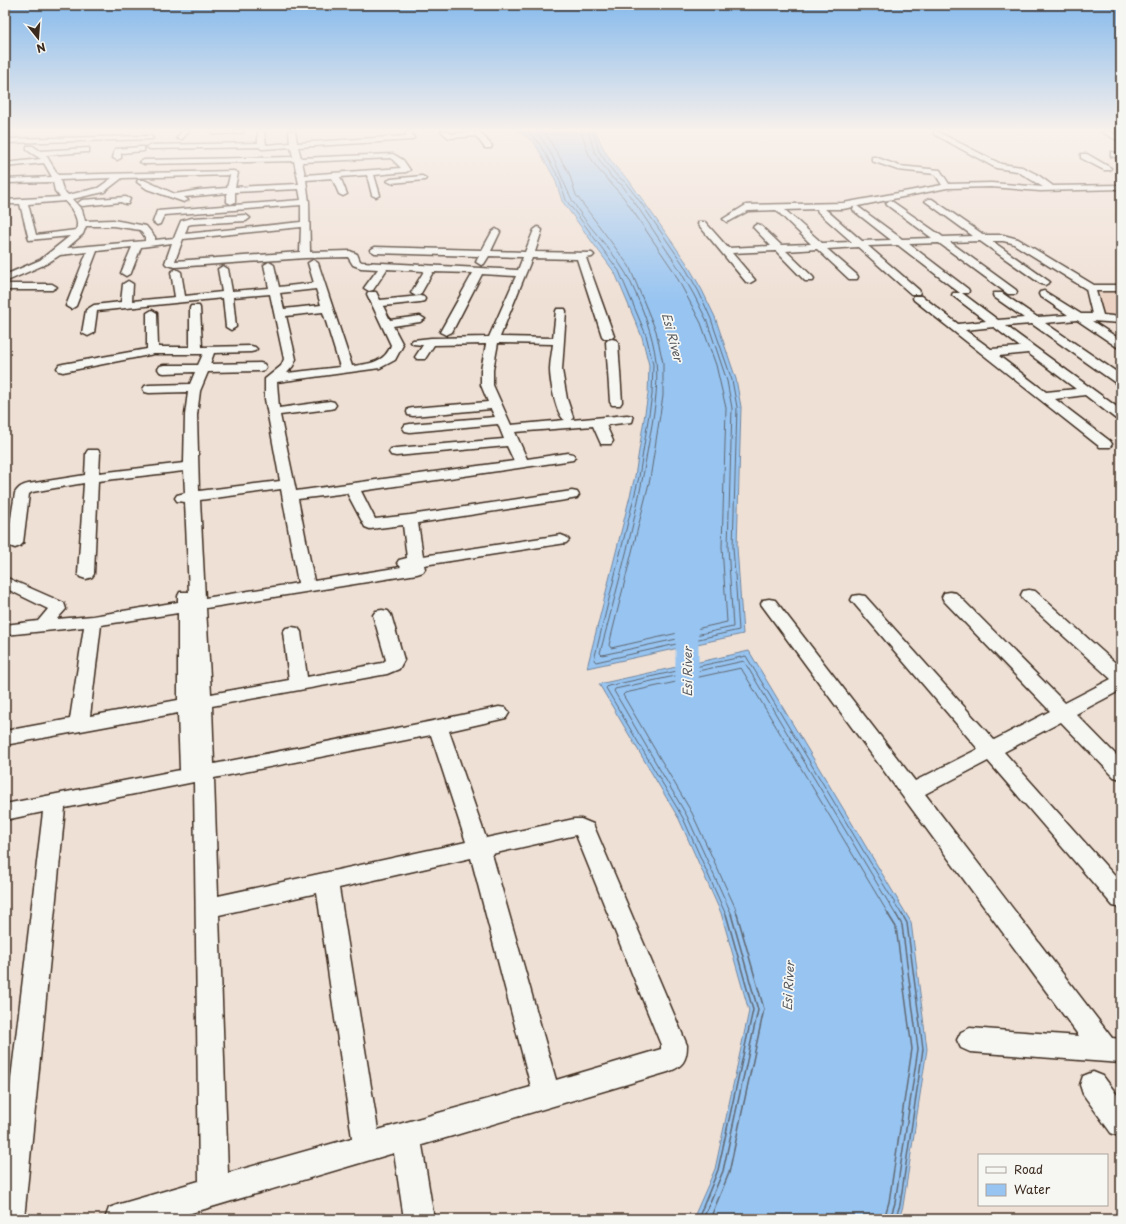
<svg xmlns="http://www.w3.org/2000/svg" width="1126" height="1224" font-family="'Playpen Sans',sans-serif">
<style>
.built{fill:#ead1c1}
.water{fill:#97c4f1;stroke:#72869d}
.lines{fill:none;stroke-linecap:round;stroke-linejoin:round}
.shore-far1{stroke:#606872;stroke-width:1}
.shore{stroke:#606872;stroke-width:1.5}
.river{fill:#97c4f1;fill-rule:evenodd}
.minor-casing{stroke:#3b2a1e;stroke-width:3}
.minor{fill:#f6f6f2;fill-rule:evenodd}
.labels{text-anchor:middle;dominant-baseline:central;stroke-width:3.5;stroke-linejoin:round;paint-order:stroke}
.water-label{font-size:12px;font-style:italic;fill:#57585d;stroke:#f6f6f2}
</style>
<rect width="100%" height="100%" fill="#efe0d5"/>
<filter id="ink" filterUnits="userSpaceOnUse"><feTurbulence type="fractalNoise" baseFrequency=".025" numOctaves="2"/><feDisplacementMap in="SourceGraphic" scale="8" xChannelSelector="R" yChannelSelector="G"/><feConvolveMatrix kernelMatrix="1 2 1 2 8 2 1 2 1" color-interpolation-filters="sRGB"/></filter>
<g filter="url(#ink)">
<!-- built -->
<path class="built" d="M 1100,289 L 1121,290 L 1121,318 L 1099,316 Z"/>
<!-- water -->
<g class="water">
<path d="M 517,131 L 596,131 C 603,150 612,166 628,179 L 686,262 L 702,290 L 715,317 L 736,379 L 741,407 L 737,547 L 743,634 L 587,668 L 635,476 L 648,394 L 649,365 L 642,337 L 615,273 L 562,201 L 555,179 L 534,142 Z"/>
<path d="M 749,651 L 911,922 L 927,1049 L 903,1206 L 899,1219 L 693,1219 L 715,1169 L 749,1011 L 721,913 L 679,819 L 599,684 Z"/>
</g>
<g class="lines">
<!-- shore-far1 -->
<g class="shore-far1">
<path d="M 526,131 L 536,139 L 542,148 L 559,178 L 566,200 L 619,271 L 646,335 L 653,364 L 652,395 L 639,477 L 594,660 L 596,662 L 739,630 L 733,547 L 737,407 L 732,380 L 711,319 L 699,292 L 683,264 L 641,203 L 625,182 L 616,175 L 606,162 L 599,151 L 593,131"/>
<path d="M 535,131 C 557,154 561,184 578,210 C 595,235 618,256 631,283 C 642,307 653,334 656,361 C 659,390 653,419 648,447 C 637,517 618,585 600,653 L 602,655 L 733,627 L 728,547 L 732,408 L 727,381 L 707,321 L 694,295 L 678,267 L 637,206 L 622,185 L 612,178 L 602,164 L 595,153 L 588,131"/>
<path d="M 544,131 L 569,173 L 576,195 L 629,266 L 656,331 L 663,363 L 663,396 L 650,479 L 609,645 L 611,648 L 727,622 L 722,547 L 726,408 L 716,365 L 701,323 L 673,270 L 624,198 L 597,168 L 589,155 L 581,131"/>
<path d="M 726,915 L 683,818 L 606,688 L 608,686 L 746,656 L 902,915"/>
<path d="M 732,915 L 687,816 L 614,691 L 615,689 L 744,661 L 896,915"/>
<path d="M 737,915 L 735,907 L 692,813 L 623,695 L 625,693 L 741,668 L 889,915"/>
</g>
<!-- shore -->
<g class="shore">
<path d="M 698,1219 L 718,1170 L 753,1010 L 726,914"/>
<path d="M 703,1219 L 723,1171 L 758,1010 L 731,914"/>
<path d="M 710,1219 L 729,1173 L 764,1009 L 737,914"/>
<path d="M 884,1219 L 889,1202 L 912,1049 L 896,927 L 888,914"/>
<path d="M 890,1219 L 895,1203 L 918,1049 L 902,925 L 896,914"/>
<path d="M 895,1219 L 900,1205 L 923,1049 L 907,923 L 902,914"/>
</g>
<!-- river -->
<path class="river" d="M 687,610 L 695,612 L 698,617 L 699,694 L 696,700 L 687,702 L 678,700 L 675,694 L 676,617 L 679,612 Z"/>
<!-- minor casing -->
<g class="minor-casing">
<g id="minor">
<path d="M 182,131 L 189,131 L 182,139 L 178,139 L 177,138 Z"/>
<path d="M 211,131 L 244,131 L 241,133 L 214,134 L 212,133 Z"/>
<path d="M 258,131 L 264,131 L 266,145 L 290,143 L 289,131 L 295,131 L 297,143 L 407,136 L 405,131 L 411,131 L 414,138 L 411,140 L 298,147 L 301,158 L 393,154 L 403,160 L 410,170 L 406,172 L 374,175 L 380,195 L 376,197 L 372,195 L 367,175 L 340,177 L 347,194 L 343,196 L 339,194 L 332,178 L 306,180 L 309,202 L 310,252 L 350,251 L 357,254 L 360,261 L 362,262 L 518,270 L 523,257 L 489,256 L 484,264 L 481,265 L 476,262 L 479,256 L 375,253 L 370,250 L 375,247 L 482,250 L 492,232 L 496,229 L 500,232 L 491,251 L 525,252 L 534,230 L 538,227 L 542,230 L 535,252 L 592,253 L 594,255 L 592,257 L 586,258 L 614,336 L 612,338 L 604,338 L 602,336 L 577,259 L 532,258 L 500,337 L 553,338 L 556,311 L 557,309 L 565,309 L 566,311 L 562,370 L 567,399 L 573,417 L 572,420 L 627,415 L 632,416 L 633,419 L 632,422 L 606,425 L 613,441 L 611,444 L 601,444 L 593,426 L 515,432 L 527,459 L 568,453 L 573,454 L 575,457 L 573,460 L 361,491 L 375,519 L 410,515 L 572,491 L 577,492 L 579,495 L 577,498 L 572,499 L 418,523 L 423,556 L 561,535 L 566,537 L 569,540 L 566,543 L 424,565 L 425,569 L 423,572 L 417,574 L 206,608 L 211,694 L 289,680 L 283,632 L 286,628 L 292,627 L 298,628 L 301,632 L 307,677 L 382,663 L 386,660 L 373,615 L 376,611 L 382,610 L 388,611 L 391,615 L 404,660 L 399,669 L 387,674 L 212,706 L 214,764 L 438,720 L 499,707 L 506,708 L 509,713 L 506,718 L 449,731 L 486,838 L 574,819 L 581,819 L 593,824 L 687,1045 C 687,1061 682,1067 668,1072 L 422,1145 L 434,1219 L 404,1219 L 394,1153 L 171,1219 L 105,1219 L 109,1208 L 120,1204 L 199,1181 L 194,782 L 65,808 L 24,1219 L 5,1219 L 5,1129 L 43,812 L 5,820 L 5,804 L 180,770 L 178,713 L 5,745 L 5,731 L 70,719 L 84,627 L 5,635 L 5,625 L 38,621 L 48,609 L 5,588 L 5,577 L 64,603 L 66,609 L 57,619 L 93,616 L 178,602 L 178,596 L 180,592 L 189,592 L 185,502 L 177,501 L 175,498 L 177,495 L 185,493 L 184,471 L 98,481 L 94,574 L 92,577 L 86,579 L 80,577 L 78,574 L 84,483 L 32,492 L 29,494 L 23,543 L 20,546 L 15,548 L 10,546 L 7,543 L 15,493 C 18,488 22,485 28,484 L 85,475 L 86,453 L 88,450 L 98,450 L 100,453 L 99,473 L 184,463 L 185,415 L 188,392 L 149,393 L 145,392 L 143,389 L 145,386 L 149,385 L 190,384 L 195,372 L 164,373 L 160,372 L 158,369 L 160,366 L 164,365 L 198,365 L 203,354 L 154,354 L 63,372 L 59,371 L 57,368 L 59,365 L 63,364 L 147,349 L 147,313 L 152,310 L 157,313 L 158,347 L 190,347 L 190,308 L 191,306 L 199,306 L 200,308 L 202,347 L 251,346 L 255,347 L 257,349 L 255,351 L 251,352 L 214,353 L 210,364 L 260,363 L 264,364 L 266,367 L 264,370 L 260,371 L 208,372 L 200,391 L 197,415 L 199,491 L 280,481 L 265,399 L 265,379 L 281,366 L 284,359 L 270,294 L 233,297 L 236,327 L 231,330 L 226,327 L 223,298 L 97,311 L 94,333 L 88,336 L 82,333 L 86,310 L 94,305 L 121,302 L 123,284 L 128,281 L 133,284 L 132,301 L 175,297 L 171,272 L 176,269 L 181,272 L 185,296 L 222,292 L 218,269 L 223,266 L 228,269 L 232,291 L 269,288 L 264,265 L 269,262 L 274,265 L 279,287 L 314,283 L 308,263 L 313,260 L 318,263 L 352,366 C 368,364 385,363 391,345 L 367,294 L 368,292 L 376,292 L 380,300 L 420,296 L 424,297 L 425,299 L 424,301 L 420,302 L 383,306 L 390,320 L 420,316 L 425,319 L 420,322 L 393,326 L 403,345 L 395,360 L 380,368 L 277,382 L 279,408 L 330,401 L 334,402 L 336,405 L 334,408 L 330,409 L 280,415 L 296,491 L 514,461 L 507,446 L 396,456 L 391,455 L 389,452 L 391,449 L 396,448 L 504,439 L 498,424 L 410,432 L 405,431 L 403,428 L 405,425 L 410,424 L 495,417 L 491,409 L 413,416 L 408,415 L 407,412 L 408,409 L 413,408 L 488,402 L 481,385 L 481,370 L 486,344 L 434,345 L 425,359 L 417,359 L 415,357 L 423,345 L 413,344 L 411,342 L 413,340 L 431,338 L 489,337 L 516,276 L 482,274 L 452,332 L 446,335 L 440,332 L 473,273 L 433,272 L 420,295 L 416,296 L 411,293 L 424,271 L 387,269 L 373,290 L 369,291 L 364,288 L 378,269 L 361,268 L 353,265 L 348,257 L 305,258 L 175,267 L 167,265 L 165,263 L 172,243 L 141,247 L 131,273 L 126,276 L 121,273 L 132,247 L 97,251 L 76,306 L 71,309 L 66,306 L 87,252 L 60,255 L 46,264 L 5,282 L 5,275 L 40,260 L 70,236 L 29,240 L 20,204 L 5,204 L 5,200 L 60,197 L 55,191 L 53,182 L 5,183 L 5,179 L 52,177 L 44,163 L 5,167 L 5,163 L 41,159 L 27,150 L 27,146 L 33,146 L 40,151 L 89,148 L 89,152 L 86,152 L 46,155 L 58,175 L 234,171 L 238,173 L 235,187 L 299,184 L 294,161 L 144,164 L 140,162 L 144,160 L 293,157 L 291,147 L 262,149 L 259,147 L 150,149 L 146,147 L 150,145 L 258,143 ZM 391,158 L 401,168 L 305,175 L 302,162 ZM 230,175 L 227,188 L 199,190 L 175,194 L 144,180 L 138,180 L 137,182 L 147,189 L 184,202 L 188,200 L 184,197 L 227,193 L 227,202 L 231,204 L 235,202 L 235,192 L 299,189 L 301,200 L 157,211 L 153,222 L 157,225 L 160,224 L 164,215 L 301,205 L 301,222 L 185,234 L 188,225 L 192,224 L 246,221 L 250,218 L 246,215 L 192,218 L 181,221 L 174,238 L 155,240 L 155,237 L 146,226 L 113,220 L 85,221 L 82,210 L 72,199 L 104,192 L 122,178 ZM 112,178 L 98,188 L 68,195 L 63,190 L 60,180 ZM 65,201 C 72,209 80,219 76,230 L 36,235 L 28,204 ZM 86,226 L 113,226 L 140,230 L 145,237 L 145,241 L 67,248 L 83,234 ZM 301,227 L 300,252 L 175,261 L 183,239 ZM 316,289 L 321,305 L 284,309 L 280,293 ZM 323,312 L 340,367 L 287,373 L 293,366 L 296,359 L 286,316 ZM 498,343 L 553,344 C 552,353 550,361 550,370 C 550,380 556,416 565,420 L 511,425 L 493,385 L 493,370 ZM 281,489 L 298,583 L 205,598 L 200,500 ZM 347,493 L 365,527 L 370,529 L 403,525 L 407,558 L 399,560 L 397,563 L 401,567 L 314,581 L 298,499 ZM 178,613 L 178,700 L 90,716 L 101,625 ZM 431,735 L 466,842 L 218,896 L 214,778 ZM 576,835 L 661,1045 L 661,1049 L 556,1080 L 492,854 ZM 471,858 L 531,1087 L 378,1130 L 339,888 ZM 317,893 L 352,1138 L 228,1173 L 219,915 Z"/>
<path d="M 441,131 L 448,131 L 451,134 L 479,131 L 492,146 L 491,148 L 485,148 L 476,136 L 449,138 Z"/>
<path d="M 1100,131 L 1108,131 L 1121,137 L 1121,142 Z"/>
<path d="M 934,132 L 938,132 L 1001,164 L 1022,167 L 1038,175 L 1053,186 L 1121,185 L 1121,189 L 1040,191 L 991,187 L 947,188 L 843,209 L 825,209 L 862,241 L 891,240 L 854,211 L 853,209 L 854,207 L 857,206 L 902,239 L 932,238 L 887,205 L 886,203 L 890,200 L 943,237 L 973,236 L 925,201 L 929,199 L 932,199 L 984,235 L 1003,235 L 1018,239 L 1094,285 L 1121,285 L 1121,291 L 1096,291 L 1103,315 L 1121,317 L 1121,323 L 1092,321 L 1121,340 L 1121,348 L 1117,347 L 1077,320 L 1045,323 L 1121,375 L 1121,385 L 1117,384 L 1032,324 L 1006,326 L 1121,410 L 1121,420 L 1116,419 L 1085,395 L 1055,399 L 1110,441 L 1112,444 L 1110,447 L 1100,447 L 914,300 L 913,298 L 914,296 L 922,296 L 958,324 L 986,321 L 952,295 L 953,293 L 960,293 L 898,245 L 868,246 L 919,290 L 920,292 L 919,294 L 911,294 L 858,247 L 827,249 L 857,275 L 858,277 L 857,279 L 849,279 L 817,249 L 786,251 L 813,277 L 814,279 L 813,281 L 805,281 L 776,251 L 732,253 L 755,280 L 750,283 L 746,282 L 698,224 L 699,222 L 705,222 L 728,248 L 771,246 L 753,227 L 757,224 L 760,225 L 781,245 L 811,244 L 776,210 L 748,211 L 730,221 L 727,222 L 723,219 L 746,205 L 843,203 L 942,185 L 935,174 L 898,170 L 872,161 L 872,157 L 875,157 L 899,166 L 940,170 L 949,184 L 991,183 L 1043,187 L 1017,171 L 996,168 L 934,134 ZM 817,209 L 818,212 L 852,242 L 822,243 L 785,210 ZM 980,241 L 1041,284 L 1045,285 L 1050,282 L 992,241 L 1003,241 L 1012,243 L 1086,289 L 1092,314 L 1081,314 L 1044,291 L 1040,292 L 1039,294 L 1040,296 L 1068,315 L 1037,317 L 1002,293 L 994,293 L 993,295 L 994,297 L 1024,318 L 998,320 L 962,293 L 968,293 L 969,291 L 968,289 L 909,244 L 939,243 L 1008,294 L 1016,294 L 1017,292 L 1016,290 L 950,242 ZM 994,327 L 1020,347 L 991,349 L 965,330 ZM 1028,353 L 1076,389 L 1046,392 L 999,356 Z"/>
<path d="M 150,136 L 153,138 L 152,139 L 5,143 L 5,139 Z"/>
<path d="M 141,147 L 144,147 L 144,151 L 121,153 L 121,158 L 117,160 L 113,158 L 115,149 Z"/>
<path d="M 1111,152 L 1121,154 L 1121,159 L 1111,156 Z"/>
<path d="M 1081,154 L 1087,154 L 1111,168 L 1110,170 L 1104,170 L 1081,158 Z"/>
<path d="M 422,176 L 426,178 L 425,180 L 391,183 L 387,181 L 391,179 Z"/>
<path d="M 126,197 L 130,199 L 128,204 L 125,204 L 121,202 L 82,206 L 78,203 L 82,200 Z"/>
<path d="M 5,284 L 52,284 L 57,287 L 52,290 L 5,290 Z"/>
<path d="M 612,339 L 616,340 L 618,342 L 622,402 L 620,405 L 612,405 L 610,402 L 606,342 L 608,340 Z"/>
<path d="M 1029,590 L 1035,591 L 1121,668 L 1121,690 L 1076,714 L 1121,760 L 1121,779 L 1114,777 L 1061,722 L 1004,752 L 1121,883 L 1121,908 L 1113,906 L 988,761 L 925,794 L 1112,1038 L 1121,1039 L 1121,1063 L 970,1052 L 961,1048 L 957,1040 L 961,1032 L 970,1028 L 1079,1036 L 761,604 L 763,600 L 769,599 L 775,600 L 915,781 L 978,749 L 851,600 L 853,596 L 859,595 L 865,596 L 994,740 L 1050,711 L 944,601 L 942,597 L 944,593 L 950,592 L 956,593 L 1065,703 L 1111,679 L 1023,599 L 1021,595 L 1023,591 Z"/>
<path d="M 1093,1072 L 1103,1076 L 1121,1100 L 1121,1137 L 1111,1133 L 1083,1094 L 1080,1085 L 1083,1076 Z"/>
</g>
</g>
<!-- minor -->
<use href="#minor" class="minor"/>
</g>
</g>
<!-- sky -->
<linearGradient id="sky" x2="0" y2="1"><stop stop-color="#87baec"/><stop offset="0.43" stop-color="#f8f1ec"/><stop offset="1" stop-color="#f8f1ec" stop-opacity="0"/></linearGradient>
<rect width="1126" height="302" fill="url(#sky)"/>
<g class="labels">
<!-- water labels -->
<g class="water-label">
<text transform="translate(673 337) rotate(75)">Esi River</text>
<text transform="translate(687 672) rotate(-90)">Esi River</text>
<text transform="translate(788 986) rotate(-87)">Esi River</text>
</g>
</g>
<!-- margin -->
<rect width="1126" height="1224" fill="none" stroke="#f6f6f2" stroke-width="20"/>
<rect x="10" y="10" width="1106" height="1204" fill="none" stroke="#3b2a1e" stroke-width="1.5" filter="url(#ink)"/>
<!-- legend -->
<rect x="978" y="1154" width="130" height="52" fill="#f6f6f2" stroke="#aba49d"/>
<rect x="986" y="1167" width="20" height="6" fill="#f6f6f2" stroke="#aba49d"/>
<text x="1014" y="1174" font-size="12" fill="#3b2a1e">Road</text>
<rect x="986" y="1184" width="20" height="12" fill="#97c4f1" stroke="#aba49d"/>
<text x="1014" y="1194" font-size="12" fill="#3b2a1e">Water</text>
<!-- north arrow -->
<g transform="translate(38 38) rotate(163)" stroke="#f6f6f2" stroke-width="3" paint-order="stroke">
<path d="M0-3L7 15L0 10L-7 15Z" fill="#3b2a1e"/>
<text y="-6" font-size="11" font-weight="bold" text-anchor="middle" fill="#3b2a1e">N</text>
</g>
</svg>
